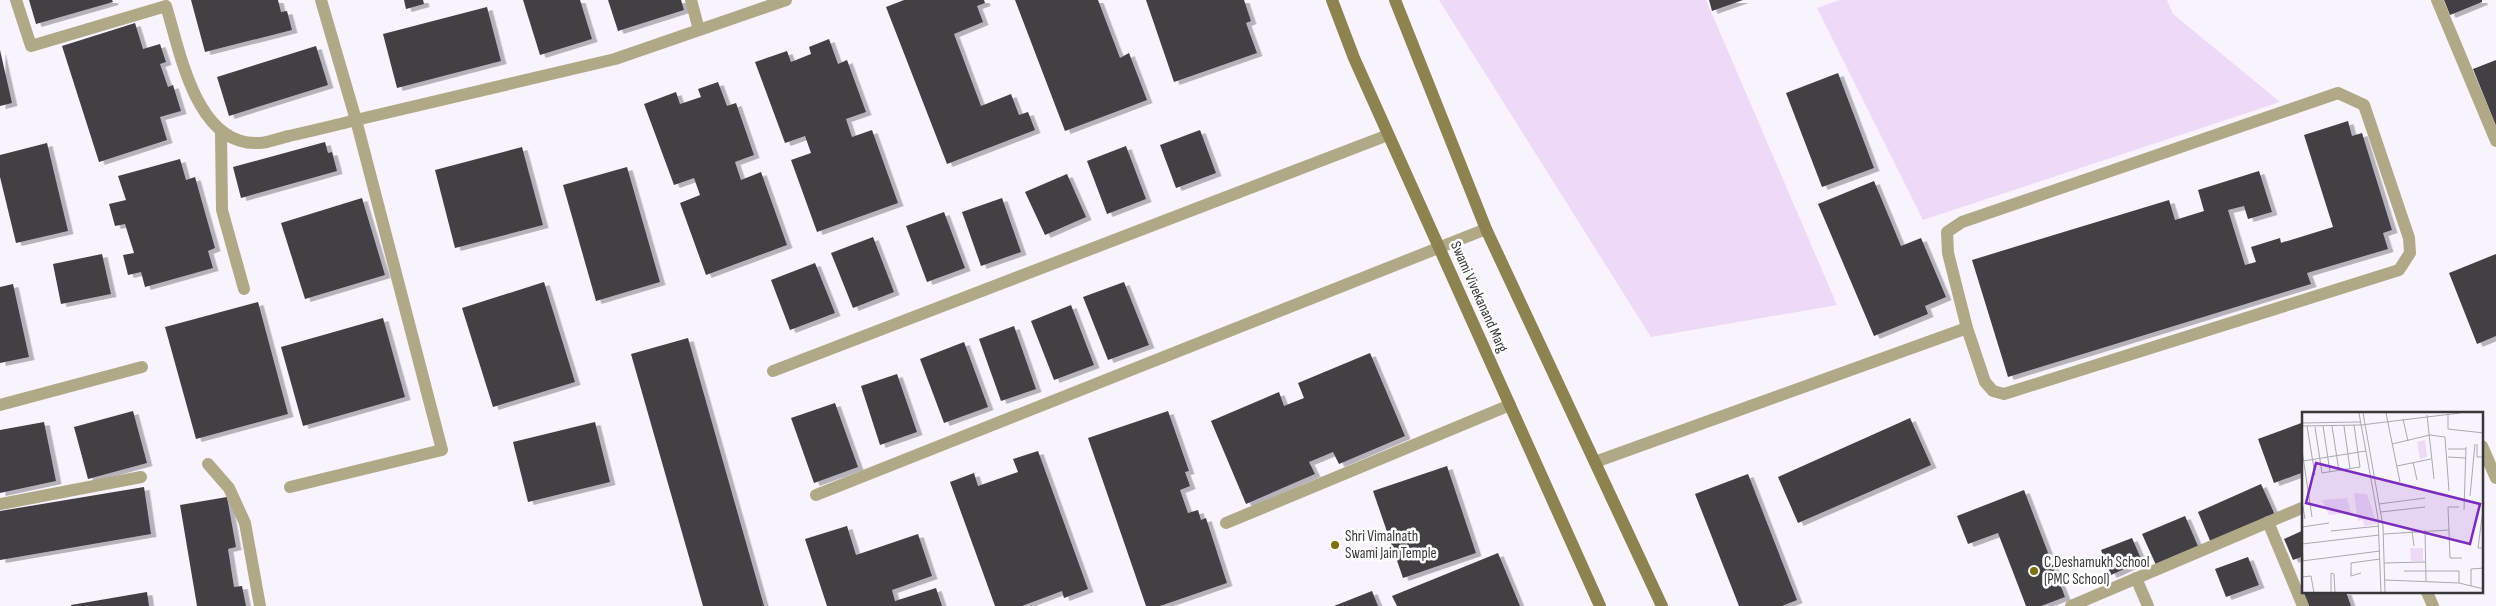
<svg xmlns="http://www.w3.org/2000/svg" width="2496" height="606" font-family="'Sofia Sans Condensed',sans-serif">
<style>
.green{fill:#ecdaf8}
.building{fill:#433f45;filter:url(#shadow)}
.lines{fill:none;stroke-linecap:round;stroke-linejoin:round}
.lane{stroke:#afa987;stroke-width:12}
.street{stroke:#afa987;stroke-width:12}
.secondary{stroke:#8d8351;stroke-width:12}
.poi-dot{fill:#80700e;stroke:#fff;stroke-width:2}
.labels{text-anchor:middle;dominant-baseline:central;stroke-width:5;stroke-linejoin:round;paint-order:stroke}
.street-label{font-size:15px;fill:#38373a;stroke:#fff}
.poi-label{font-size:15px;fill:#38373a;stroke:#fff;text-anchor:start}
.inset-road{fill:none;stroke:#aba8ae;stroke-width:1}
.view{fill:#7b2cbf;fill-opacity:0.15;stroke:#7b2cbf;stroke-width:2.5}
.inset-edge{fill:none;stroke:#38373a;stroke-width:2.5}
</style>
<defs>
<filter id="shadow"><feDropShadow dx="5.5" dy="3" stdDeviation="0" flood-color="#0004"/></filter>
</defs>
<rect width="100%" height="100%" fill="#f8f3fc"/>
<!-- green -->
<g class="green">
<path d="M 1439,0 L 1706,0 L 1837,305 L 1651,337 Z"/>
<path d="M 1840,0 L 2167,0 L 2173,14 L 2280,102 L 1923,220 L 1817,8 Z"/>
</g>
<!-- building -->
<g class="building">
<path d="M 29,0 L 112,0 L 113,2 L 36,24 Z"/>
<path d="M 191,0 L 278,0 L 281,12 L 287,11 L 292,30 L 205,52 Z"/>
<path d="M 404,0 L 423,0 L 424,4 L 406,9 Z"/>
<path d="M 523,0 L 580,0 L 592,39 L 540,55 Z"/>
<path d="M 608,0 L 681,0 L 684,10 L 618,31 Z"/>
<path d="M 904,0 L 984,0 L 985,3 L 977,6 L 983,22 L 954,34 L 981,106 L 1011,94 L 1019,115 L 1028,112 L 1035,130 L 947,164 L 886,7 Z"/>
<path d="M 1015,0 L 1098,0 L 1120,58 L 1129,53 L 1147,100 L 1065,131 Z"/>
<path d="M 1146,0 L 1244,0 L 1251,21 L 1246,23 L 1257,53 L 1174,82 Z"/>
<path d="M 1709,0 L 1743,0 L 1712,11 Z"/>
<path d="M 2444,0 L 2482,0 L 2482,2 L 2450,15 Z"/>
<path d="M 487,7 L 501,61 L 397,88 L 383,34 Z"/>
<path d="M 135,23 L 143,49 L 160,44 L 166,62 L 160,64 L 168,87 L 173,85 L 181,111 L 160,117 L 167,140 L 99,162 L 62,46 Z"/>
<path d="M 829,39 L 838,64 L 847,60 L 866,112 L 846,119 L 852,137 L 872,130 L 898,203 L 817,232 L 791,160 L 811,153 L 805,136 L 785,143 L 755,62 L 787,51 L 791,62 L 811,54 L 809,47 Z"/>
<path d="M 316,46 L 328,85 L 229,116 L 217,77 Z"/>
<path d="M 0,50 L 12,103 L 0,106 Z"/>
<path d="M 2496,60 L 2496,126 L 2473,69 Z"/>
<path d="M 1838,73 L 1874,168 L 1822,187 L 1786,93 Z"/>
<path d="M 718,82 L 727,106 L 736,103 L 754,155 L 735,162 L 741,180 L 761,172 L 787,245 L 706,275 L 680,203 L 700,195 L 694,178 L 674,185 L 644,104 L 676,92 L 680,104 L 701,97 L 698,89 Z"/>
<path d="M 2348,121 L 2352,136 L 2362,133 L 2392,230 L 2383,233 L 2388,249 L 2307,273 L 2311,284 L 2008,377 L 1972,260 L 2169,200 L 2175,220 L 2204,211 L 2198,190 L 2259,171 L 2272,212 L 2248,219 L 2244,206 L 2228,210 L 2245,265 L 2256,262 L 2251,247 L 2280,238 L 2281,243 L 2333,227 L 2304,135 Z"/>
<path d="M 1200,130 L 1216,173 L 1176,188 L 1160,145 Z"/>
<path d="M 325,142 L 328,153 L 332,152 L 337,171 L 241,198 L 233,167 Z"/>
<path d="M 47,143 L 68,231 L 16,243 L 0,177 L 0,155 Z"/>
<path d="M 1126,146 L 1146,199 L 1107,214 L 1087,161 Z"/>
<path d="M 522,147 L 543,225 L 455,248 L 435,170 Z"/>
<path d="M 180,159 L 186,180 L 195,177 L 215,248 L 208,251 L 213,268 L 145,287 L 141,272 L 128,275 L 123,255 L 134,253 L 125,224 L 115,226 L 109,204 L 126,200 L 118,176 Z"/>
<path d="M 627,167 L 660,282 L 596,301 L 563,185 Z"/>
<path d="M 1067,174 L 1086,217 L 1045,235 L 1025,192 Z"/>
<path d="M 1874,181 L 1901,246 L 1921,238 L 1946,297 L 1925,306 L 1928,314 L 1874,336 L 1818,204 Z"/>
<path d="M 362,198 L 385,275 L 305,299 L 281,223 Z"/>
<path d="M 1002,198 L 1021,252 L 981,266 L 962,212 Z"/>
<path d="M 944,212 L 965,268 L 927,282 L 906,226 Z"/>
<path d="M 873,237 L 894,292 L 853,308 L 831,253 Z"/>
<path d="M 102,254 L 111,294 L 61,304 L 53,264 Z"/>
<path d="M 2496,254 L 2496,336 L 2477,344 L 2449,273 Z"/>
<path d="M 815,263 L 835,313 L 790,330 L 771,280 Z"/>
<path d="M 544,282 L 575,382 L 493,407 L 462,308 Z"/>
<path d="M 1124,282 L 1149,345 L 1108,360 L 1083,297 Z"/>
<path d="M 13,284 L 29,357 L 0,363 L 0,287 Z"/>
<path d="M 258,302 L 288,414 L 196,439 L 165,327 Z"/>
<path d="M 1071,305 L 1094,365 L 1054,380 L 1031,321 Z"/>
<path d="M 383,318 L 405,397 L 303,426 L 281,347 Z"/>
<path d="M 1014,326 L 1036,389 L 1001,401 L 979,339 Z"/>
<path d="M 688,338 L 764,606 L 703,606 L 631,354 Z"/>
<path d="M 964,342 L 988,407 L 944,423 L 920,359 Z"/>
<path d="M 1370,353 L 1405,436 L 1339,464 L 1333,452 L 1309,462 L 1315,474 L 1246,504 L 1211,421 L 1279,392 L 1284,406 L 1304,398 L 1298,383 Z"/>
<path d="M 897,374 L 917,432 L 880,445 L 861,386 Z"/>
<path d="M 835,403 L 858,467 L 814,483 L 791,418 Z"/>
<path d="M 133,411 L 147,463 L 88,479 L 74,427 Z"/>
<path d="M 1168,411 L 1189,471 L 1185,472 L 1190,486 L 1180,490 L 1188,513 L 1198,510 L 1201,520 L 1206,518 L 1227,583 L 1160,606 L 1146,606 L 1088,438 Z"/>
<path d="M 1910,418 L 1931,465 L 1798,523 L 1778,477 Z"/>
<path d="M 44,422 L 56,481 L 0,493 L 0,430 Z"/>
<path d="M 595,422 L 610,482 L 528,502 L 513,442 Z"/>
<path d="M 2304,422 L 2304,472 L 2274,483 L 2258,439 Z"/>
<path d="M 1038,451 L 1088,589 L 1064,598 L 1062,591 L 1022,606 L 995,606 L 950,482 L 974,473 L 978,486 L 1018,472 L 1013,459 Z"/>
<path d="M 1447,466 L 1476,553 L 1403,578 L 1373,491 Z"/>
<path d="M 1748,474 L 1797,600 L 1782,606 L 1739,606 L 1695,494 Z"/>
<path d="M 2261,484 L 2275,515 L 2211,543 L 2198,512 Z"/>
<path d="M 144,487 L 151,534 L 0,560 L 0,511 Z"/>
<path d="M 2024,490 L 2065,597 L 2041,606 L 2026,606 L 1998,533 L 1968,544 L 1957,516 Z"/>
<path d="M 227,497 L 236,547 L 228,549 L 234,587 L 242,586 L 246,606 L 197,606 L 180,505 Z"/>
<path d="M 2185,516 L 2198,546 L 2156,565 L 2142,534 Z"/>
<path d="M 847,526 L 856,555 L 918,534 L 932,576 L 892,590 L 895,601 L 936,588 L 942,606 L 827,606 L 805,539 Z"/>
<path d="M 2304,530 L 2304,556 L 2293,560 L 2284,539 Z"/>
<path d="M 2132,538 L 2142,561 L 2111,575 L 2101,550 Z"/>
<path d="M 1498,553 L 1520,606 L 1397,606 L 1392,596 Z"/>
<path d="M 2248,557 L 2259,585 L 2226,597 L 2215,569 Z"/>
<path d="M 1372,591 L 1378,606 L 1334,606 Z"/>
<path d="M 147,592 L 149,606 L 71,606 L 71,605 Z"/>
<path d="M 2302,592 L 2346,592 L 2351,606 L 2308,606 Z"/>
</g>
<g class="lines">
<!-- lane -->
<g class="lane">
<path d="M 16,0 L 31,46 L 166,6 C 180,51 196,147 259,143 C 269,143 279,138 289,136 C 311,131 333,126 356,120"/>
<path d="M 2338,93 L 2364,105 L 2409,238 L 2410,253 L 2399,270 L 2004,394 L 1993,391 L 1985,382 L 1967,328 L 1948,253 L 1947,232 L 1962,222 Z"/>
<path d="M 221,132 L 222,210 L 244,289"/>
<path d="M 1595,462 L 1967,328"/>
<path d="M 1226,523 L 1510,405"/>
</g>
<!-- street -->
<g class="street">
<path d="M 691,0 L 699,30"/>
<path d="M 2437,0 L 2496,141"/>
<path d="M 356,120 L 615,59 L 786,0"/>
<path d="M 773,371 L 1388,135"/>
<path d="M 0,405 L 142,367"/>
<path d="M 2482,446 L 2496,478"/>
<path d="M 208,464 L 229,488 L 245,523 L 260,606"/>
<path d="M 290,487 L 442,450 L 356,120 L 321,0"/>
<path d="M 816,495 L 1486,229"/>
<path d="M 0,504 L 141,477"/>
<path d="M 2268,522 L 2303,606"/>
<path d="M 2136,578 L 2148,606"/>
<path d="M 2427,592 L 2433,606"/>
<path d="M 2071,606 L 2304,507"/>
</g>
<!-- secondary -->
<g class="secondary">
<path d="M 1332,0 L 1354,58 L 1600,606"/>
<path d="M 1395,0 L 1486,229 L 1662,606"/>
</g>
</g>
<!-- markers -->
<g class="poi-dot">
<circle cx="1335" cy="545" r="5"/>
<circle cx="2034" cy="571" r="5"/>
</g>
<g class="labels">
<!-- street labels -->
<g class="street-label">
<text transform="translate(1479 297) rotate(66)">Swami Vivekanand Marg</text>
</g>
<!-- poi labels -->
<g class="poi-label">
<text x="1345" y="536">Shri Vimalnath<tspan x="1345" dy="17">Swami Jain Temple</tspan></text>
<text x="2044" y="562">C.Deshamukh School<tspan x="2044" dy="17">(PMC School)</tspan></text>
</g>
</g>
<!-- overview -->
<g transform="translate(2302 412)">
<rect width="181" height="181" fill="#f8f3fc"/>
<path d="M 123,28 L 125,45 L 118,47 L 115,30 ZM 52,81 L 65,82 L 75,112 L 62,114 L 61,108 L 56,109 ZM 45,86 L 49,101 L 27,103 L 20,88 ZM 108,136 L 121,136 L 121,149 L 109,149 Z" fill="#ecdaf8"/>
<path class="inset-road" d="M 57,1 L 76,106 L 79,181M 61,1 L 81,114 L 83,181M 84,1 L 98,70M 146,2 L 146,17 L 182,21M 125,3 L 132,67M 101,7 L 106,29M 0,11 L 58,10M 0,14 L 59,13 L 158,1M 5,14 L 13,63M 21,14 L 28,60M 30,14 L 37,59M 42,14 L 48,57M 13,15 L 20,61 L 58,55 L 52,13M 90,32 L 128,23 L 143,25 L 147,79M 175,32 L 175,45 L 182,45M 146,37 L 164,37M 0,38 L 10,105M 146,45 L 164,46M 1,49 L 64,39M 111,50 L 115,68M 95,54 L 129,47M 168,84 L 173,32M 0,89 L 3,107M 182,90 L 176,136 L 182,136M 77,92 L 123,86M 157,95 L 146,95 L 148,146 L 160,146M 162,98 L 164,35M 79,100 L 123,95M 0,115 L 27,111M 123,118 L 124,169M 29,119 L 77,114M 110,119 L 112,134M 82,122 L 147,118M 0,132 L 77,123M 0,133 L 1,148M 0,149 L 78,139M 82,151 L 123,150M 102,159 L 157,159 L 157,171M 59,161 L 49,164 L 49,151 L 78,147M 0,165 L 9,164 L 12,181M 83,168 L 157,171 L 182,177M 169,174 L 169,157 L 182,156M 29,181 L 29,161 L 32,162 L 33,181"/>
<path class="view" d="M 14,51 L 178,92 L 168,132 L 4,91 Z"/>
<rect width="181" height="181" class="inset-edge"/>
</g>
</svg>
